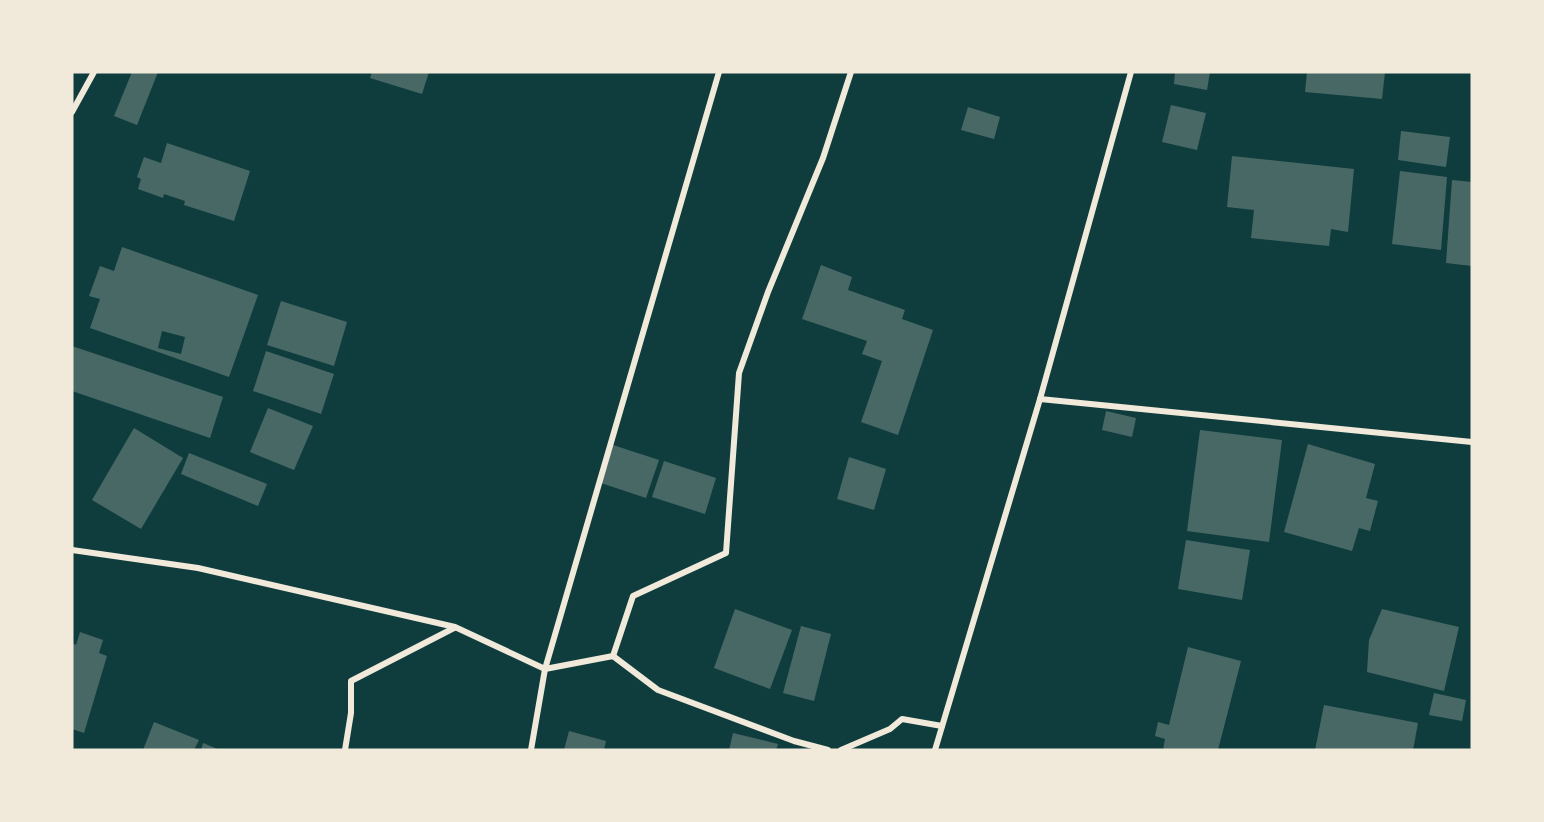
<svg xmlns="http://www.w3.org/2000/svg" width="1544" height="822" font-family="'IBM Plex Serif',serif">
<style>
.building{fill:#486865;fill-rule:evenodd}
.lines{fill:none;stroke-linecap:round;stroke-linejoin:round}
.minor{stroke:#f1e9da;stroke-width:6}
</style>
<rect width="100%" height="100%" fill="#0f3d3e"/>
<!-- building -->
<g class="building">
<path d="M 132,72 L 158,72 L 137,125 L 114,116 Z"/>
<path d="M 372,72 L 429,72 L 422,94 L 370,78 Z"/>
<path d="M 1175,72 L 1210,72 L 1207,90 L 1174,84 Z"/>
<path d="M 1307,72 L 1385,72 L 1382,99 L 1305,92 Z"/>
<path d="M 1171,105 L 1206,113 L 1197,150 L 1162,142 Z"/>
<path d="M 968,107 L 1000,117 L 994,139 L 961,130 Z"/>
<path d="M 1401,131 L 1450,137 L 1446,167 L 1398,160 Z"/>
<path d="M 167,143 L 250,171 L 234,221 L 184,205 L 185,201 L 164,194 L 163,198 L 138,189 L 141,179 L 137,177 L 144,157 L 161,163 Z"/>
<path d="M 1232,156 L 1354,169 L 1348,232 L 1331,229 L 1329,246 L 1251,238 L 1254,210 L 1227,207 Z"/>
<path d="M 1400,171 L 1447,177 L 1441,250 L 1392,244 Z"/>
<path d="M 1452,180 L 1472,182 L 1472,266 L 1446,263 Z"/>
<path d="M 122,247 L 258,295 L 229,377 L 90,328 L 100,299 L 89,296 L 100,266 L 114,271 ZM 162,331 L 185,337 L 181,354 L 158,348 Z"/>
<path d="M 821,265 L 852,277 L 848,290 L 905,310 L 902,319 L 933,330 L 898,435 L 861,422 L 882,361 L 862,354 L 867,341 L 802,319 Z"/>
<path d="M 281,301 L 347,322 L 334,366 L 267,345 Z"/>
<path d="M 72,346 L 223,397 L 210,438 L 72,391 Z"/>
<path d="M 266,351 L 334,374 L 321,414 L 253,391 Z"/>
<path d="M 268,408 L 313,426 L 294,470 L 250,452 Z"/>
<path d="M 1106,411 L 1136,418 L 1132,437 L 1102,430 Z"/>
<path d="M 134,428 L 183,458 L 141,529 L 92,500 Z"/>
<path d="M 1200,430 L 1282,440 L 1269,542 L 1187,531 Z"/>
<path d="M 1308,444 L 1375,464 L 1366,498 L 1378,501 L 1370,531 L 1359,528 L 1352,551 L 1284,532 Z"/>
<path d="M 613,445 L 659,460 L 646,498 L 601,483 Z"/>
<path d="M 189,453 L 267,484 L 258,506 L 181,474 Z"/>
<path d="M 849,457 L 886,469 L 874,510 L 837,499 Z"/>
<path d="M 664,461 L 716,478 L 705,514 L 652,497 Z"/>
<path d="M 1186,540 L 1250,550 L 1242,600 L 1178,589 Z"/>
<path d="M 735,609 L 792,630 L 770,689 L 714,668 Z"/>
<path d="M 1382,609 L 1459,627 L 1444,691 L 1367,672 L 1369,640 Z"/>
<path d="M 801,626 L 831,634 L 814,701 L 783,693 Z"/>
<path d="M 80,632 L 103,640 L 99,653 L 107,656 L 84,733 L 72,729 L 72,643 L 76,645 Z"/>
<path d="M 1188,647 L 1241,661 L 1218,750 L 1163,750 L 1165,739 L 1155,736 L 1158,722 L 1169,725 Z"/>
<path d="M 1434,693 L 1466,700 L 1462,721 L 1429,715 Z"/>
<path d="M 1324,705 L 1418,723 L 1413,750 L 1315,750 Z"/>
<path d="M 154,722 L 199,740 L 194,750 L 143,750 Z"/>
<path d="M 569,731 L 606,741 L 604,750 L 564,750 Z"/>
<path d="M 733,733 L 778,744 L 776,750 L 729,750 Z"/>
<path d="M 203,743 L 220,750 L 201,750 Z"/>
</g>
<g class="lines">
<!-- minor -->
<g class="minor">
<path d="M 72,112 L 94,72"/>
<path d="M 1040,399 L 1472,442"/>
<path d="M 72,550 L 198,568 L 455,627 L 545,669 L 613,656 L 658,690 L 794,741 L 828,750"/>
<path d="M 613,656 L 633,596 L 726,553 L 739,373 L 768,292 L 823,158 L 851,72"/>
<path d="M 345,750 L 351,713 L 351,681 L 454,628"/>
<path d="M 531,750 L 545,669 L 719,72"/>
<path d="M 841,750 L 890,729 L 902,719 L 942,726"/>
<path d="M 935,750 L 1040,399 L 1131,72"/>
</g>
</g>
<!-- border -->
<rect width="1544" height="822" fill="none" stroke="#f1e9da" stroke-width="147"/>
</svg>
